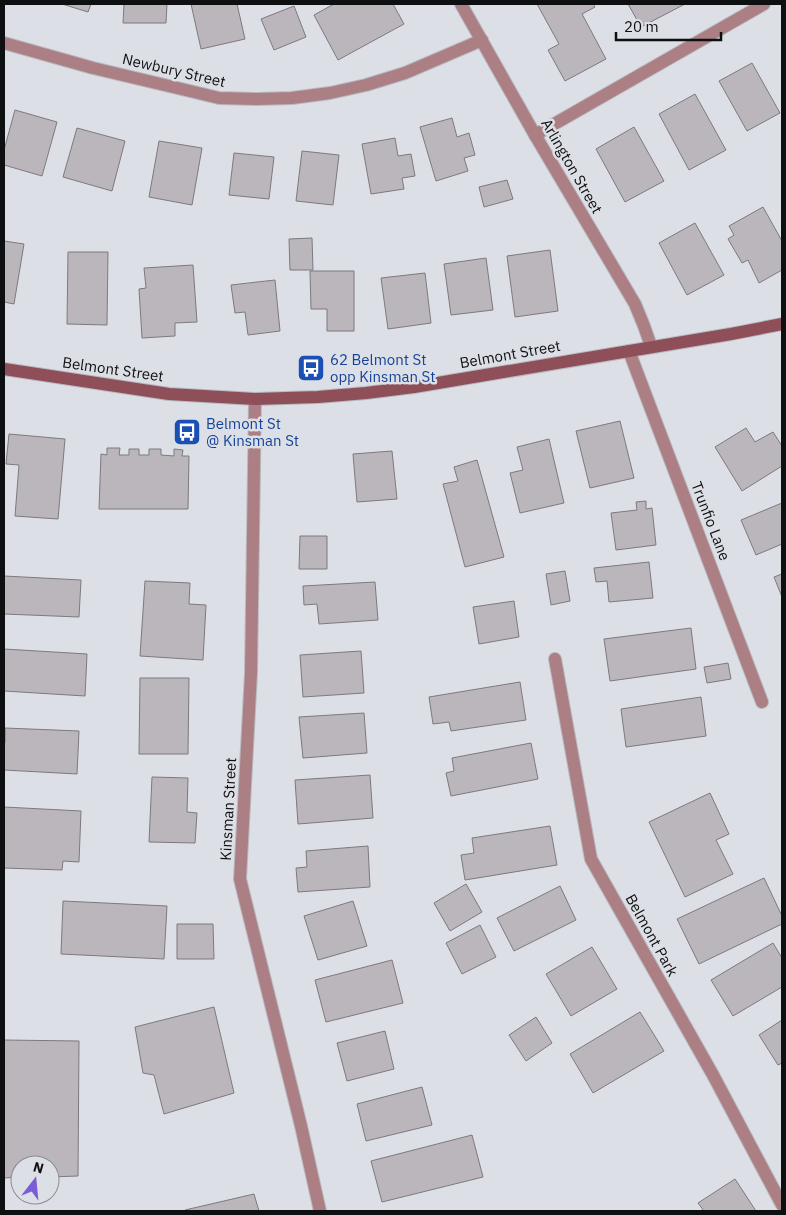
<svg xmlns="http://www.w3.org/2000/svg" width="786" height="1215" font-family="'IBM Plex Sans',sans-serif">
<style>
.building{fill:#bab6bc;stroke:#7d797f}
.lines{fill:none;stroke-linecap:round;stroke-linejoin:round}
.street-casing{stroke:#b8bac0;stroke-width:14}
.secondary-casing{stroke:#b8bac0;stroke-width:14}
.street{stroke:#ac7f84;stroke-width:12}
.secondary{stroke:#8e4f59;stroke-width:12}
.labels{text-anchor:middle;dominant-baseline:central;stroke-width:5;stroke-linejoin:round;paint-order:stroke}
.street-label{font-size:15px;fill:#0e0f11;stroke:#dddfe6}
.transit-label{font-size:15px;fill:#164399;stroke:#dddfe6;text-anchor:start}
</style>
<rect width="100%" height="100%" fill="#dddfe6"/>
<!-- building -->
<g class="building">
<path d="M 62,4 L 91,4 L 88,12 Z"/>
<path d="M 124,4 L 167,4 L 166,23 L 123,23 Z"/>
<path d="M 191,4 L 237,4 L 245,39 L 201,49 Z"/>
<path d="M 334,4 L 393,4 L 404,24 L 338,60 L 314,15 Z"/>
<path d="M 537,4 L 593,4 L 595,7 L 582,14 L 606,59 L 565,81 L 548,50 L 559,44 Z"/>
<path d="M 628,4 L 685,4 L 641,27 Z"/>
<path d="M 294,6 L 306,37 L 274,50 L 261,19 Z"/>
<path d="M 752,63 L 780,113 L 747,131 L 719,81 Z"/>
<path d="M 695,94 L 726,150 L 689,170 L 659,114 Z"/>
<path d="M 15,110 L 57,122 L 42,176 L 4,165 L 4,150 Z"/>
<path d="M 452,118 L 457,137 L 469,133 L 475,155 L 464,158 L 468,171 L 436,181 L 420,127 Z"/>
<path d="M 634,127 L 664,181 L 625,202 L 596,149 Z"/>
<path d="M 77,128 L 125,141 L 112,191 L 63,177 Z"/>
<path d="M 395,138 L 398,156 L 411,154 L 415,176 L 402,178 L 404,189 L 371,194 L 362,144 Z"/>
<path d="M 159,141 L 202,148 L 192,205 L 149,197 Z"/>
<path d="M 302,151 L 339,155 L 333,205 L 296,201 Z"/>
<path d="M 234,153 L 274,157 L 269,199 L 229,195 Z"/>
<path d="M 507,180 L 513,199 L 484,207 L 479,187 Z"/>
<path d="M 763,207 L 782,241 L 782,270 L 759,283 L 748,260 L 742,263 L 728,239 L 734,235 L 729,226 Z"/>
<path d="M 695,223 L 724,275 L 687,295 L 659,243 Z"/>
<path d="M 312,238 L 313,270 L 290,270 L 289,239 Z"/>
<path d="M 4,241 L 24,244 L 14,304 L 4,302 Z"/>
<path d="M 550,250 L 558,311 L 515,317 L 507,256 Z"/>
<path d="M 68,252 L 108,252 L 107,325 L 67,324 Z"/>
<path d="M 486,258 L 493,310 L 451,315 L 444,264 Z"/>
<path d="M 193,265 L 197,322 L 175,323 L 175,336 L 142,338 L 139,289 L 146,288 L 144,268 Z"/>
<path d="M 310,271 L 354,271 L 354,331 L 327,331 L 327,309 L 311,309 Z"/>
<path d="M 425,273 L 431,323 L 388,329 L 381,278 Z"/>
<path d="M 275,280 L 280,331 L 248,335 L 245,312 L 235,313 L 231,285 Z"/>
<path d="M 620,421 L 634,478 L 590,488 L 576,431 Z"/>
<path d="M 746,428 L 755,442 L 773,432 L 782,446 L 782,466 L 742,491 L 715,447 Z"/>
<path d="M 9,434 L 65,439 L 58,519 L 15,516 L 19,465 L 6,464 Z"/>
<path d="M 549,439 L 564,503 L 520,513 L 510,473 L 523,470 L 517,447 Z"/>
<path d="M 107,448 L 120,448 L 119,455 L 129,455 L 129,449 L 139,449 L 139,455 L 149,455 L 149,449 L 161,449 L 161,455 L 174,456 L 174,449 L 183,450 L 182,456 L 189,456 L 188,509 L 99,509 L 101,454 L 107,455 Z"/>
<path d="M 392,451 L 397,499 L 357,502 L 353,454 Z"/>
<path d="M 477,460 L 504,557 L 465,567 L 443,484 L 458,481 L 454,467 Z"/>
<path d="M 646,501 L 646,509 L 652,508 L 656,545 L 616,550 L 611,513 L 637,510 L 636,502 Z"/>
<path d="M 782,503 L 782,544 L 756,555 L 741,520 Z"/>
<path d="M 300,536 L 327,536 L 327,569 L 299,569 Z"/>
<path d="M 649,562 L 653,598 L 609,602 L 607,581 L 596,582 L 594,568 Z"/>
<path d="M 565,571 L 570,601 L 551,605 L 546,574 Z"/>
<path d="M 782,574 L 782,597 L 774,577 Z"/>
<path d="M 4,576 L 81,580 L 79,617 L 4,614 Z"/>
<path d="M 145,581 L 190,583 L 189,604 L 206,605 L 203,660 L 140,656 Z"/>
<path d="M 375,582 L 378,620 L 319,624 L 317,604 L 304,605 L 303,586 Z"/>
<path d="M 514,601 L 519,637 L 479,644 L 473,607 Z"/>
<path d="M 691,628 L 696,669 L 610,681 L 604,639 Z"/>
<path d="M 4,649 L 87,654 L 85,696 L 4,691 Z"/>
<path d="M 361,651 L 364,693 L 303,697 L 300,655 Z"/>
<path d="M 728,663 L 731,679 L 707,683 L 704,667 Z"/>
<path d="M 140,678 L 189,678 L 188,754 L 139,754 Z"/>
<path d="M 520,682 L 526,720 L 451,731 L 449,722 L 433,724 L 429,697 Z"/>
<path d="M 701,697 L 706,736 L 626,747 L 621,709 Z"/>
<path d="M 364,713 L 367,753 L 303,758 L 299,717 Z"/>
<path d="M 5,728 L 79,731 L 77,774 L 4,770 L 4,743 L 5,743 Z"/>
<path d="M 531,743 L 538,779 L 451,796 L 446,773 L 454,771 L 452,758 Z"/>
<path d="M 370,775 L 373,818 L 298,824 L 295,780 Z"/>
<path d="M 152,777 L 188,778 L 187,812 L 197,813 L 195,843 L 149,842 Z"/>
<path d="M 710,793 L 729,834 L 716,840 L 733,874 L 685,897 L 649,822 Z"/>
<path d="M 4,807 L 81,811 L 79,862 L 63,861 L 62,870 L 4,868 Z"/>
<path d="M 550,826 L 557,865 L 465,880 L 461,855 L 474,853 L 472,838 Z"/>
<path d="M 368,846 L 370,887 L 298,892 L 296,868 L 307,867 L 306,851 Z"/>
<path d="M 764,878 L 782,916 L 782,924 L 699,964 L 677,919 Z"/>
<path d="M 466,884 L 482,912 L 450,931 L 434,903 Z"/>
<path d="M 560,886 L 576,920 L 514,951 L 497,918 Z"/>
<path d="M 63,901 L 167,906 L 164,959 L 61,954 Z"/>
<path d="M 353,901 L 367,946 L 318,960 L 304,916 Z"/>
<path d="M 177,924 L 213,924 L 214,959 L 177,959 Z"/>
<path d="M 480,925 L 496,957 L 462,974 L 446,943 Z"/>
<path d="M 773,943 L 782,958 L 782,987 L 733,1016 L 711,980 Z"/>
<path d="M 592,947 L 617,989 L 571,1016 L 546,974 Z"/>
<path d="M 392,960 L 403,1003 L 326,1022 L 315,980 Z"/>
<path d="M 214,1007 L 234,1093 L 164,1114 L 154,1075 L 143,1073 L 135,1027 Z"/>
<path d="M 640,1012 L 664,1051 L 593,1093 L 570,1054 Z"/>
<path d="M 536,1017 L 552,1043 L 526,1061 L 509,1035 Z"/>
<path d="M 782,1020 L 782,1063 L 778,1065 L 759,1035 Z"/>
<path d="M 385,1031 L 394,1069 L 347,1081 L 337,1043 Z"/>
<path d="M 4,1040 L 79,1041 L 78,1176 L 50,1177 L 50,1165 L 20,1165 L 20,1177 L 4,1178 Z"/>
<path d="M 422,1087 L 432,1125 L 366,1141 L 357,1104 Z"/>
<path d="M 472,1135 L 483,1177 L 382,1202 L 371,1161 Z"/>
<path d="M 735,1179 L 756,1211 L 704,1211 L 698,1203 Z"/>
<path d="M 254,1194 L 259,1211 L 185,1211 L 185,1210 Z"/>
</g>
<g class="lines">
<!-- street casing -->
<g class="street-casing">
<g id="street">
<path d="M 461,4 L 535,135 L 635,304 L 644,326 L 651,346"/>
<path d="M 4,43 L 93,68 L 190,91 L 219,98 L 257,99 L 292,98 L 330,93 L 366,85 L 405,73 L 482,40"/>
<path d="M 535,135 L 764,4"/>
<path d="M 629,351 L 762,702"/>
<path d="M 255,399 L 251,673 L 240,879 L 301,1126 L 320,1211"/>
<path d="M 555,659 L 591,859 L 713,1075 L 782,1205"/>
</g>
</g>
<!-- secondary casing -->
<g class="secondary-casing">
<path id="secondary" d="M 4,369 L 169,394 L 255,399 L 318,397 L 366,393 L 414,387 L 731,334 L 782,324"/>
</g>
<!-- street -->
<use href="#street" class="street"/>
<!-- secondary -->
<use href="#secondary" class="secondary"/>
</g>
<!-- icons -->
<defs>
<g id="bus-square" transform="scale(1.4375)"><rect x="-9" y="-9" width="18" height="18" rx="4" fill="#1a4fb4" stroke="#dddfe6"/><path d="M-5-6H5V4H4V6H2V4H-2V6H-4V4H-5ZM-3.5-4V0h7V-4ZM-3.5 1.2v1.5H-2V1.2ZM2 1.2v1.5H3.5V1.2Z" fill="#fff"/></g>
</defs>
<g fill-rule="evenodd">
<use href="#bus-square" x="311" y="368"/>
<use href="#bus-square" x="187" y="432"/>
</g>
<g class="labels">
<!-- street labels -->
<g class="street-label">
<text transform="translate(174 70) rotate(13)">Newbury Street</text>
<text transform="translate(572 166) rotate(60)">Arlington Street</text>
<text transform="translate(510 354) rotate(-10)">Belmont Street</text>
<text transform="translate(113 369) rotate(8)">Belmont Street</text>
<text transform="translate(711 521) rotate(69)">Trunfio Lane</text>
<text transform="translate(228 809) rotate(-87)">Kinsman Street</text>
<text transform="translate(652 935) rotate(61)">Belmont Park</text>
</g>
<!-- transit labels -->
<g class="transit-label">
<text x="330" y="359">62 Belmont St<tspan x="330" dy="17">opp Kinsman St</tspan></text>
<text x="206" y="423">Belmont St<tspan x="206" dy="17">@ Kinsman St</tspan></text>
</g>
</g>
<!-- border -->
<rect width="786" height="1215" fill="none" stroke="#0e0f11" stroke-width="10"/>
<!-- north arrow -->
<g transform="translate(35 1180) rotate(16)"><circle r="24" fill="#dddfe6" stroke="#8a8c91"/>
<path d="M0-4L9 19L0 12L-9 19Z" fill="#7a5cd7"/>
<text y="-8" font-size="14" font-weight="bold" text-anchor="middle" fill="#0e0f11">N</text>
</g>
<!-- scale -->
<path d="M616 32v8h105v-8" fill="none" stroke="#0e0f11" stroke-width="2.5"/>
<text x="624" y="32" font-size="15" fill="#0e0f11" stroke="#dddfe6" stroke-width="4" paint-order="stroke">20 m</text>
</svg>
